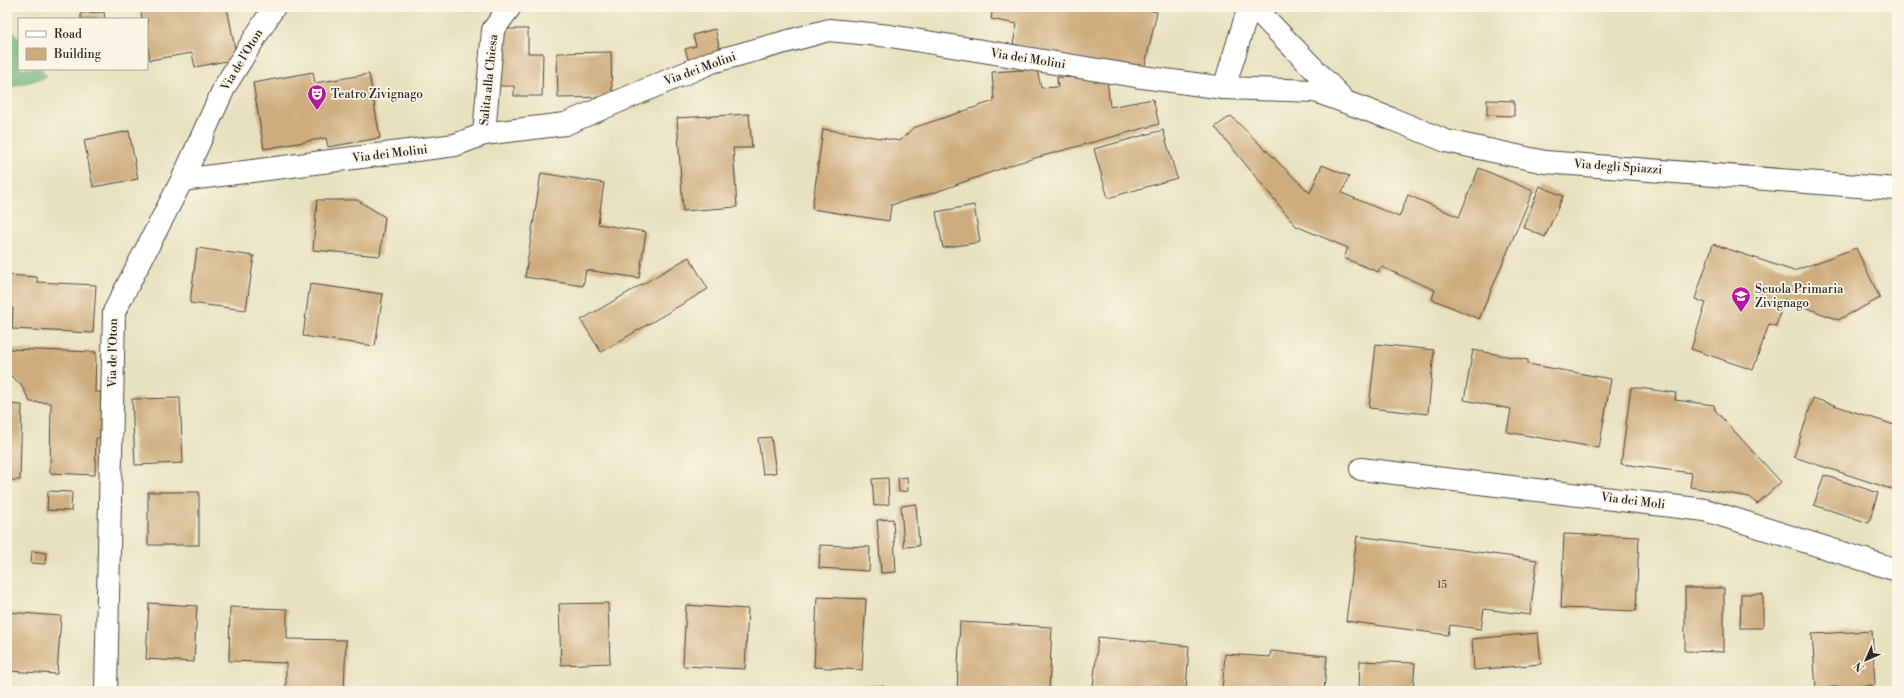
<svg xmlns="http://www.w3.org/2000/svg" width="1904" height="698" font-family="'Libre Bodoni',serif">
<style>
.forest{fill:#6eb67b;stroke:#4c7053}
.building{fill:#ceac7d}
.lines{fill:none;stroke-linecap:round;stroke-linejoin:round}
.street-casing{stroke:#474641;stroke-width:24}
.street{stroke:#fff;stroke-width:22}
.labels{text-anchor:middle;dominant-baseline:central;stroke-width:3.5;stroke-linejoin:round;paint-order:stroke}
.number-label{font-size:10px;fill:#544b40}
.street-label{font-size:12px;fill:#2b2b2b;stroke:#fcf5e5}
.poi-label{font-size:12px;fill:#2b2b2b;stroke:#fcf5e5;text-anchor:start}
</style>
<rect width="100%" height="100%" fill="#fcf5e5"/>
<filter id="ink" filterUnits="userSpaceOnUse"><feTurbulence type="fractalNoise" baseFrequency=".025" numOctaves="2"/><feDisplacementMap in="SourceGraphic" scale="8" xChannelSelector="R" yChannelSelector="G"/><feConvolveMatrix kernelMatrix="1 2 1 2 8 2 1 2 1" color-interpolation-filters="sRGB"/></filter>
<filter id="wash" filterUnits="userSpaceOnUse"><feTurbulence type="fractalNoise" baseFrequency=".012" numOctaves="4" result="noise"/><feDisplacementMap in="SourceGraphic" scale="16" xChannelSelector="R" yChannelSelector="G"/><feGaussianBlur stdDeviation="0.9" result="paint"/><feColorMatrix in="noise" values="0 0 0 0 0 0 0 0 0 0 0 0 0 0 0 0 0 1.4 0 .05"/><feComposite in="paint" operator="in"/></filter>
<g filter="url(#wash)">
<rect width="100%" height="100%" fill="#e8e1bf"/>
<!-- forest -->
<path class="forest" d="M 7,23 L 19,39 L 19,69 L 41,69 L 47,77 L 7,88 Z"/>
<g id="blocks">
<!-- building -->
<g class="building">
<path d="M 140,7 L 227,7 L 237,59 L 195,67 L 192,53 L 150,60 L 147,43 L 147,19 L 142,19 Z"/>
<path d="M 461,7 L 499,7 L 499,9 L 462,11 Z"/>
<path d="M 993,7 L 1137,7 L 1157,12 L 1143,74 L 1013,44 L 1017,24 L 991,19 Z"/>
<path d="M 104,12 L 105,19 L 81,19 L 81,13 Z"/>
<path d="M 500,29 L 528,29 L 528,53 L 543,53 L 542,96 L 514,96 L 514,86 L 499,86 Z"/>
<path d="M 715,29 L 721,54 L 689,62 L 685,49 L 696,46 L 693,35 Z"/>
<path d="M 611,52 L 612,97 L 558,98 L 557,53 Z"/>
<path d="M 1037,69 L 1041,88 L 1058,87 L 1057,77 L 1107,79 L 1110,107 L 1153,99 L 1159,124 L 1017,163 L 936,192 L 891,205 L 889,221 L 812,209 L 823,129 L 900,141 L 913,128 L 994,101 L 992,72 Z"/>
<path d="M 313,72 L 315,83 L 369,74 L 380,138 L 328,147 L 326,138 L 264,149 L 253,83 Z"/>
<path d="M 1487,100 L 1514,101 L 1514,116 L 1487,115 Z"/>
<path d="M 749,114 L 752,148 L 733,148 L 737,207 L 683,211 L 677,118 Z"/>
<path d="M 1231,116 L 1310,193 L 1322,165 L 1349,176 L 1342,193 L 1399,217 L 1408,195 L 1459,217 L 1479,168 L 1533,191 L 1479,319 L 1432,299 L 1435,290 L 1381,267 L 1378,272 L 1344,258 L 1348,248 L 1296,226 L 1215,127 Z"/>
<path d="M 1163,130 L 1177,178 L 1108,198 L 1094,149 Z"/>
<path d="M 129,131 L 138,179 L 93,187 L 84,140 Z"/>
<path d="M 541,173 L 604,183 L 598,224 L 646,232 L 639,278 L 586,270 L 583,286 L 525,277 Z"/>
<path d="M 1540,186 L 1563,196 L 1545,237 L 1523,227 Z"/>
<path d="M 317,200 L 357,200 L 385,217 L 380,256 L 313,250 Z"/>
<path d="M 974,205 L 980,242 L 943,248 L 936,212 Z"/>
<path d="M 1713,244 L 1794,271 L 1856,248 L 1880,298 L 1838,320 L 1784,299 L 1776,326 L 1769,324 L 1753,370 L 1691,349 L 1706,303 L 1695,299 Z"/>
<path d="M 197,248 L 254,256 L 246,310 L 190,303 Z"/>
<path d="M 689,257 L 708,289 L 601,352 L 581,320 Z"/>
<path d="M 7,275 L 37,277 L 37,282 L 96,285 L 93,333 L 12,329 L 13,308 L 7,308 Z"/>
<path d="M 310,284 L 383,294 L 375,346 L 303,336 Z"/>
<path d="M 1376,344 L 1434,350 L 1428,414 L 1369,408 Z"/>
<path d="M 7,349 L 96,352 L 95,392 L 101,392 L 100,438 L 96,438 L 95,475 L 50,473 L 51,403 L 30,402 L 21,384 L 7,373 Z"/>
<path d="M 1473,350 L 1528,360 L 1528,364 L 1611,379 L 1599,448 L 1507,432 L 1511,409 L 1464,400 Z"/>
<path d="M 1631,387 L 1676,393 L 1675,400 L 1714,405 L 1715,410 L 1781,482 L 1757,504 L 1750,497 L 1690,487 L 1692,473 L 1621,464 Z"/>
<path d="M 180,398 L 183,463 L 135,465 L 132,399 Z"/>
<path d="M 1813,398 L 1897,426 L 1897,491 L 1794,457 Z"/>
<path d="M 7,404 L 22,405 L 20,480 L 7,480 Z"/>
<path d="M 771,437 L 776,473 L 763,474 L 758,438 Z"/>
<path d="M 1824,475 L 1878,493 L 1869,523 L 1814,505 Z"/>
<path d="M 907,477 L 908,491 L 899,492 L 898,478 Z"/>
<path d="M 888,478 L 889,504 L 874,506 L 872,479 Z"/>
<path d="M 48,491 L 72,492 L 71,511 L 47,510 Z"/>
<rect x="148" y="492" width="51" height="53"/>
<path d="M 916,504 L 919,546 L 904,547 L 901,506 Z"/>
<path d="M 893,519 L 896,572 L 881,573 L 877,520 Z"/>
<path d="M 1564,534 L 1639,537 L 1636,611 L 1561,608 Z"/>
<path d="M 1357,536 L 1537,560 L 1530,615 L 1484,609 L 1481,629 L 1450,625 L 1448,635 L 1346,621 Z"/>
<path d="M 820,545 L 870,547 L 869,571 L 819,568 Z"/>
<path d="M 32,551 L 46,553 L 45,564 L 31,563 Z"/>
<path d="M 1685,588 L 1724,588 L 1724,652 L 1685,651 Z"/>
<path d="M 1741,594 L 1763,594 L 1763,628 L 1740,628 Z"/>
<path d="M 817,597 L 866,599 L 862,670 L 814,667 Z"/>
<path d="M 149,603 L 197,606 L 194,662 L 146,659 Z"/>
<path d="M 608,603 L 610,663 L 561,665 L 559,604 Z"/>
<path d="M 686,605 L 748,609 L 745,669 L 683,666 Z"/>
<path d="M 230,607 L 287,609 L 287,639 L 346,640 L 344,691 L 286,691 L 286,663 L 229,661 Z"/>
<path d="M 7,612 L 61,616 L 57,674 L 7,671 Z"/>
<path d="M 960,622 L 1052,627 L 1049,691 L 957,691 Z"/>
<path d="M 1872,631 L 1875,685 L 1816,688 L 1812,634 Z"/>
<path d="M 1538,633 L 1541,664 L 1474,670 L 1472,639 Z"/>
<path d="M 1098,637 L 1189,646 L 1186,691 L 1124,691 L 1093,688 Z"/>
<path d="M 1271,651 L 1327,656 L 1324,691 L 1222,691 L 1225,654 L 1270,657 Z"/>
<path d="M 1360,661 L 1415,663 L 1413,691 L 1359,691 Z"/>
<rect x="866" y="686" width="17" height="5"/>
</g>
</g>
</g>
<g filter="url(#ink)">
<use href="#blocks" fill-opacity="0" stroke="#474641" stroke-width="1"/>
<g class="lines">
<!-- street casing -->
<g class="street-casing">
<g id="street">
<path d="M 1249,7 L 1224,88 L 1315,91 L 1392,119 L 1446,141 L 1545,162 L 1897,189"/>
<path d="M 1254,7 L 1343,99"/>
<path d="M 484,134 L 493,30 L 510,7"/>
<path d="M 182,180 L 455,145 L 484,134 L 565,124 L 712,62 L 829,30 L 890,36 L 1135,76 L 1224,88"/>
<path d="M 1361,469 L 1705,510 L 1897,570"/>
<path d="M 106,691 L 114,312 L 182,180 L 225,86 L 274,7"/>
</g>
</g>
<!-- street -->
<use href="#street" class="street"/>
</g>
</g>
<!-- icons -->
<defs>
<g id="theatre-pin" transform="scale(1)"><path d="M0 17L-7.5 6A9.5 9.5 0 1 1 7.5 6Z" fill="#b5179e" stroke="#fcf5e5"/><path d="M-5-5.5Q0-4 5-5.5V0Q5 5 0 6Q-5 5-5 0ZM-3.3-2.5H-1v1.5H-3.3ZM1-2.5H3.3v1.5H1ZM-2.8 1Q0 5.5 2.8 1Z" fill="#fff"/></g>
<g id="school-pin" transform="scale(1)"><path d="M0 17L-7.5 6A9.5 9.5 0 1 1 7.5 6Z" fill="#b5179e" stroke="#fcf5e5"/><path d="M0-5L7-2L0 1L-7-2ZM-4 1L0 2.5L4 1V4Q0 6-4 4Z" fill="#fff"/></g>
</defs>
<g fill-rule="evenodd">
<use href="#theatre-pin" x="317" y="94"/>
<use href="#school-pin" x="1741" y="296"/>
</g>
<g class="labels">
<!-- number labels -->
<g class="number-label">
<text x="1442" y="585">15</text>
</g>
<!-- street labels -->
<g class="street-label">
<text transform="translate(1028 59) rotate(9)">Via dei Molini</text>
<text transform="translate(242 60) rotate(-59)">Via de l'Oton</text>
<text transform="translate(700 69) rotate(-20)">Via dei Molini</text>
<text transform="translate(489 80) rotate(-84)">Salita alla Chiesa</text>
<text transform="translate(390 154) rotate(-7)">Via dei Molini</text>
<text transform="translate(1618 167) rotate(4)">Via degli Spiazzi</text>
<text transform="translate(113 353) rotate(-89)">Via de l'Oton</text>
<text transform="translate(1633 501) rotate(7)">Via dei Moli</text>
</g>
<!-- poi labels -->
<g class="poi-label">
<text x="331" y="94">Teatro Zivignago</text>
<text x="1755" y="289">Scuola Primaria<tspan x="1755" dy="14">Zivignago</tspan></text>
</g>
</g>
<!-- margin -->
<rect width="1904" height="698" fill="none" stroke="#fcf5e5" stroke-width="24"/>
<!-- legend -->
<rect x="18" y="18" width="130" height="52" fill="#fcf5e5" stroke="#a8a49b"/>
<rect x="26" y="31" width="20" height="6" fill="#ffffff" stroke="#a8a49b"/>
<text x="54" y="38" font-size="12" fill="#2b2b2b">Road</text>
<rect x="26" y="48" width="20" height="12" fill="#ceac7d" stroke="#a8a49b"/>
<text x="54" y="58" font-size="12" fill="#2b2b2b">Building</text>
<!-- north arrow -->
<g transform="translate(1866 660) rotate(225)" stroke="#fcf5e5" stroke-width="3" paint-order="stroke">
<path d="M0-3L7 15L0 10L-7 15Z" fill="#2b2b2b"/>
<text y="-6" font-size="11" font-weight="bold" text-anchor="middle" fill="#2b2b2b">N</text>
</g>
</svg>
